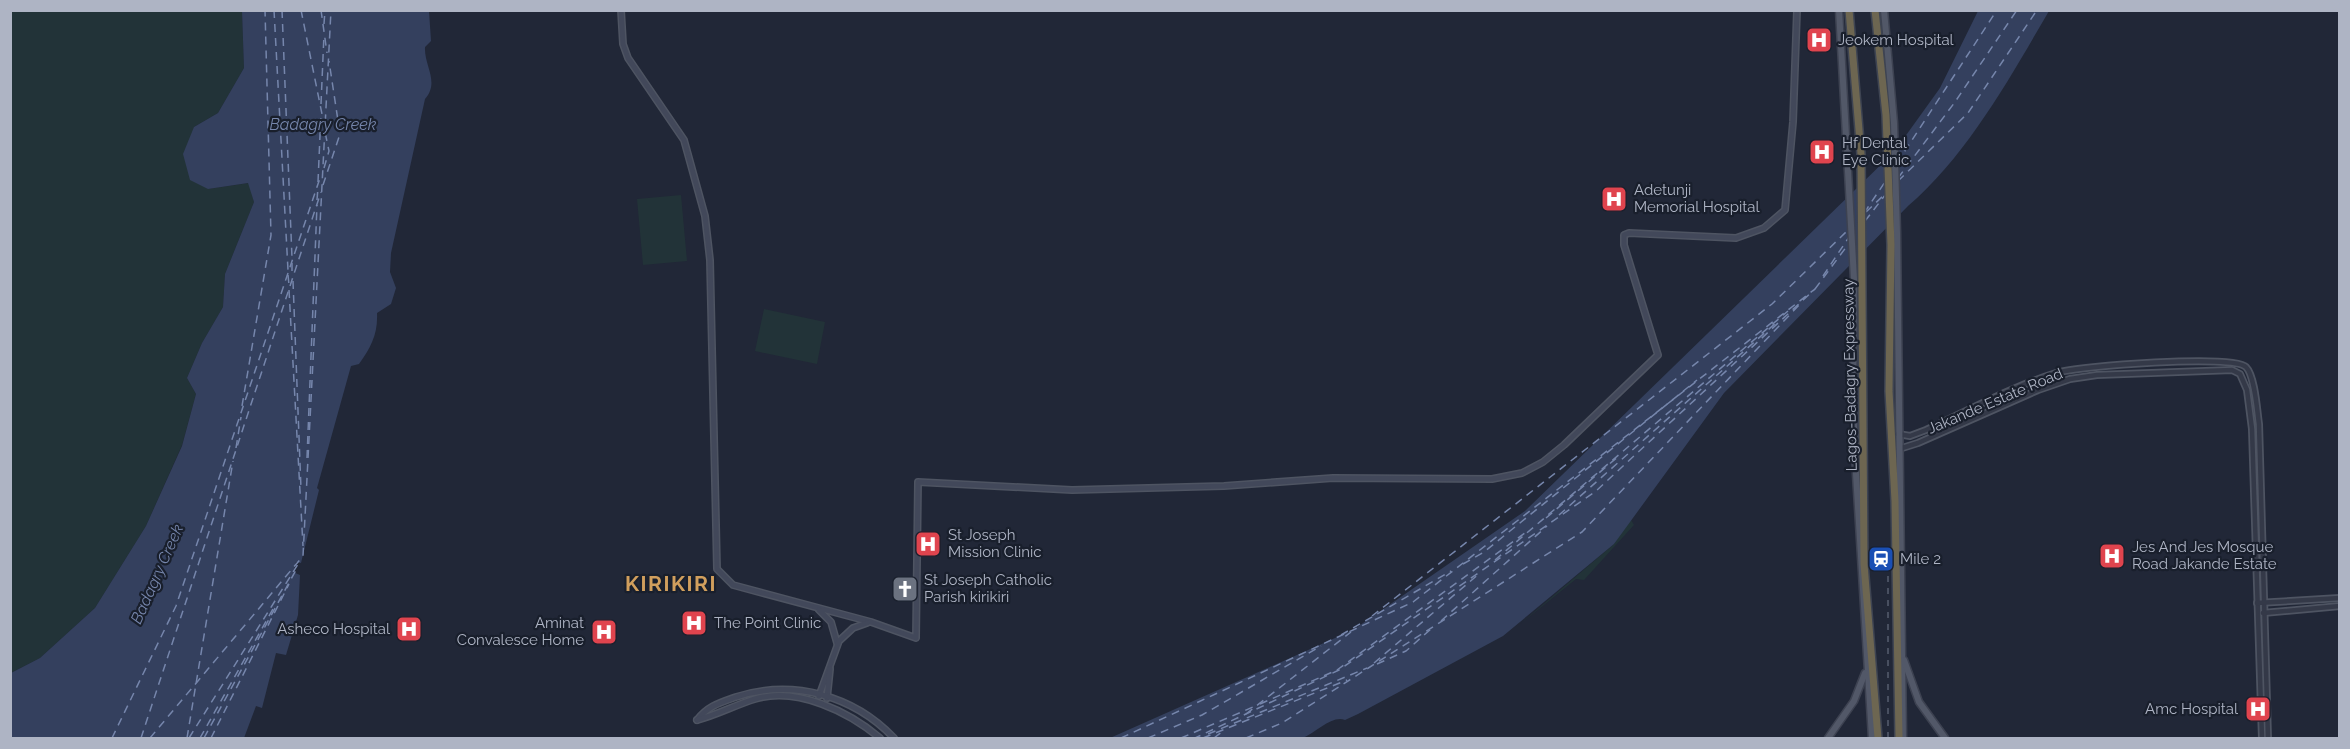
<svg xmlns="http://www.w3.org/2000/svg" width="2350" height="749" font-family="Raleway,sans-serif">
<style>
.green{fill:#223338}
.water{fill:#34405e}
.lines{fill:none;stroke-linecap:round;stroke-linejoin:round}
.ferry{stroke:#7686ac;stroke-width:1.5;stroke-dasharray:8 6;stroke-linecap:butt}
.tertiary-casing{stroke:#4e5462;stroke-width:8}
.secondary-casing{stroke:#4e5462;stroke-width:8}
.primary-casing{stroke:#3d4251;stroke-width:9}
.motorway-casing{stroke:#3e4452;stroke-width:10}
.tertiary{stroke:#343948;stroke-width:4.5}
.secondary{stroke:#42485a;stroke-width:5}
.primary{stroke:#525868;stroke-width:6}
.motorway{stroke:#6d6651;stroke-width:7}
.rail{stroke:#565d6f;stroke-width:1.5;stroke-dasharray:6 6;stroke-linecap:butt}
.labels{text-anchor:middle;dominant-baseline:central;stroke-width:4.5;stroke-linejoin:round;paint-order:stroke}
.poi-label{font-size:15px;fill:#aeb4c4;stroke:#191f2c;text-anchor:start}
.street-label{font-size:15px;fill:#aeb4c4;stroke:#191f2c}
.water-label{font-size:16px;font-style:italic;fill:#7686ac;stroke:#191f2c}
.district-label{font-size:21px;font-weight:bold;letter-spacing:1.5px;fill:#d19f5d;stroke:#191f2c}
</style>
<rect width="100%" height="100%" fill="#212737"/>
<!-- green -->
<g class="green">
<path d="M 11,11 L 242,11 L 244,68 L 218,113 L 194,127 L 208,189 L 249,183 L 254,202 L 225,274 L 223,307 L 202,343 L 187,378 L 196,394 L 182,445 L 146,526 L 95,608 L 40,658 L 11,673 Z"/>
<path d="M 681,195 L 687,261 L 643,265 L 637,199 Z"/>
<path d="M 764,309 L 825,322 L 817,364 L 755,351 Z"/>
<path d="M 1630,518 L 1634,525 L 1584,580 L 1576,579 L 1519,625 L 1614,544 Z"/>
</g>
<!-- water -->
<g class="water">
<path d="M 242,11 L 429,11 L 431,41 L 425,47 C 424,66 440,82 425,99 L 391,253 L 390,272 L 396,288 L 391,304 L 377,313 C 378,334 371,347 359,364 L 351,366 L 317,488 L 319,490 L 301,563 L 296,562 L 293,572 L 300,575 L 298,615 L 286,655 L 276,653 L 262,708 L 256,706 L 244,738 L 11,738 L 11,673 L 40,658 L 95,608 L 146,526 L 182,446 L 196,394 L 187,378 L 202,343 L 223,307 L 225,274 L 254,202 L 248,183 L 208,189 L 190,180 L 183,154 L 194,127 L 218,113 L 244,68 Z"/>
<path d="M 1978,11 L 2049,11 C 2009,79 1968,154 1908,206 L 1724,393 L 1614,544 L 1503,636 L 1358,714 L 1345,720 C 1332,715 1317,732 1303,738 L 1110,738 L 1353,630 L 1525,511 L 1894,152 L 1940,88 Z"/>
</g>
<g class="lines">
<!-- ferry -->
<g class="ferry">
<path d="M 274,10 L 288,270"/>
<path d="M 282,10 L 292,258"/>
<path d="M 301,10 L 324,124"/>
<path d="M 321,10 L 327,53"/>
<path d="M 324,24 L 325,10"/>
<path d="M 321,104 L 324,34"/>
<path d="M 1897,163 L 1997,10"/>
<path d="M 324,168 L 329,151 L 325,132"/>
<path d="M 1898,178 L 1955,102 L 2017,10"/>
<path d="M 1898,181 L 1968,113 L 2037,10"/>
<path d="M 318,182 L 321,112"/>
<path d="M 323,185 L 340,134 L 329,61"/>
<path d="M 317,200 L 318,187"/>
<path d="M 1866,212 L 1884,195"/>
<path d="M 1864,213 L 1885,182"/>
<path d="M 1865,221 L 1886,194"/>
<path d="M 292,263 L 292,276"/>
<path d="M 288,275 L 289,285"/>
<path d="M 1823,276 L 1849,237"/>
<path d="M 293,281 L 301,489"/>
<path d="M 1815,289 L 1850,242"/>
<path d="M 289,290 L 303,546"/>
<path d="M 242,406 L 271,235 L 265,10"/>
<path d="M 236,448 L 241,417"/>
<path d="M 307,458 L 317,205"/>
<path d="M 1559,515 L 1778,321"/>
<path d="M 1546,518 L 1620,455"/>
<path d="M 1495,560 L 1788,311"/>
<path d="M 1463,564 L 1484,552 L 1697,380"/>
<path d="M 1372,616 L 1772,304 L 1848,230"/>
<path d="M 1441,621 L 1547,526"/>
<path d="M 1341,635 L 1451,571"/>
<path d="M 1374,663 L 1480,573"/>
<path d="M 1377,664 L 1406,651 L 1432,628"/>
<path d="M 1260,704 L 1337,670 L 1525,533"/>
<path d="M 1246,714 L 1351,632"/>
<path d="M 1208,734 L 1367,668"/>
<path d="M 112,738 L 176,606 L 321,175"/>
<path d="M 141,738 L 321,192"/>
<path d="M 150,738 L 303,556 L 331,10"/>
<path d="M 187,738 L 233,461"/>
<path d="M 189,738 L 300,561"/>
<path d="M 200,738 L 273,609"/>
<path d="M 204,738 L 296,570"/>
<path d="M 211,738 L 289,584"/>
<path d="M 1121,738 L 1413,602 L 1815,289 L 1596,491 L 1339,670 L 1195,738"/>
<path d="M 1148,738 L 1202,715 L 1321,646"/>
<path d="M 1181,738 L 1253,707"/>
<path d="M 1203,738 L 1347,680"/>
<path d="M 1214,738 L 1223,731"/>
<path d="M 1246,738 L 1282,723 L 1582,532 L 1802,302"/>
</g>
<!-- tertiary casing -->
<g class="tertiary-casing">
<g id="tertiary">
<path d="M 1898,434 L 1910,436 L 1926,430 C 1968,411 2011,387 2056,373 C 2078,366 2234,354 2246,367 C 2255,376 2257,411 2259,424 L 2268,738"/>
<path d="M 1899,449 L 1918,443 L 2038,390 L 2070,379 L 2097,375 L 2232,370 L 2240,374 L 2247,390 L 2252,429 L 2262,738"/>
<path d="M 2257,603 L 2340,598"/>
<path d="M 2263,613 L 2340,606"/>
</g>
</g>
<!-- secondary casing -->
<g class="secondary-casing">
<g id="secondary">
<path d="M 621,10 L 623,44 L 628,58 L 684,140 L 705,216 L 710,260 L 717,569 L 733,585 L 871,622 L 916,638 L 918,482 L 1072,490 L 1224,486 L 1333,478 L 1492,479 L 1522,473 L 1543,462 L 1564,445 L 1658,355 L 1624,245 L 1624,235 L 1629,233 L 1736,238 L 1764,228 L 1785,210 L 1793,122 L 1797,10"/>
<path d="M 819,610 L 831,622 L 837,643"/>
<path d="M 819,696 L 839,641 L 853,628 L 867,623"/>
<path d="M 827,698 L 830,669"/>
<path d="M 697,720 C 708,706 719,703 736,697 C 793,679 853,695 894,738"/>
<path d="M 697,720 C 717,715 735,705 755,699 C 797,686 849,712 880,738"/>
</g>
</g>
<!-- primary casing -->
<g class="primary-casing">
<g id="primary">
<path d="M 1839,10 L 1854,279 L 1853,401 L 1856,474 L 1872,738"/>
<path d="M 1884,10 L 1894,123 L 1897,233 L 1903,738"/>
<path d="M 1904,660 L 1919,702 L 1945,738"/>
<path d="M 1828,738 L 1854,701 L 1865,673"/>
</g>
</g>
<!-- motorway casing -->
<g class="motorway-casing">
<g id="motorway">
<path d="M 1849,10 L 1861,154 L 1864,564 L 1878,738"/>
<path d="M 1875,10 L 1886,115 L 1891,245 L 1889,391 L 1895,501 L 1899,738"/>
</g>
</g>
<!-- tertiary -->
<use href="#tertiary" class="tertiary"/>
<!-- secondary -->
<use href="#secondary" class="secondary"/>
<!-- primary -->
<use href="#primary" class="primary"/>
<!-- motorway -->
<use href="#motorway" class="motorway"/>
<!-- rail -->
<path class="rail" d="M 1888,738 L 1888,568"/>
</g>
<!-- icons -->
<defs>
<g id="hospital-square" transform="scale(1.35)"><rect x="-9" y="-9" width="18" height="18" rx="4" fill="#e0444e" stroke="#191f2c"/><path d="M-5-5h3v3.5h4V-5h3V5h-3V1.5h-4V5h-3Z" fill="#fff"/></g>
<g id="station-square" transform="scale(1.35)"><rect x="-9" y="-9" width="18" height="18" rx="4" fill="#1a4fb4" stroke="#191f2c"/><path d="M-3-6H3Q5-6 5-4V2Q5 4 3 4L4.5 6H3L1.5 4h-3L-3 6H-4.5L-3 4Q-5 4-5 2V-4Q-5-6-3-6ZM-3.5-4v3h7v-3ZM-3.5 1v1.5H-2V1ZM2 1v1.5H3.5V1Z" fill="#fff"/></g>
<g id="church-square" transform="scale(1.35)"><rect x="-9" y="-9" width="18" height="18" rx="4" fill="#6b7280" stroke="#191f2c"/><path d="M-1.2-6h2.4v3.5h3.3v2.4h-3.3V6h-2.4V-.1h-3.3v-2.4h3.3Z" fill="#fff"/></g>
</defs>
<g fill-rule="evenodd">
<use href="#hospital-square" x="1819" y="40"/>
<use href="#hospital-square" x="1822" y="152"/>
<use href="#hospital-square" x="1614" y="199"/>
<use href="#hospital-square" x="928" y="544"/>
<use href="#hospital-square" x="2112" y="556"/>
<use href="#station-square" x="1881" y="559"/>
<use href="#church-square" x="905" y="589"/>
<use href="#hospital-square" x="694" y="623"/>
<use href="#hospital-square" x="409" y="629"/>
<use href="#hospital-square" x="604" y="632"/>
<use href="#hospital-square" x="2258" y="709"/>
</g>
<g class="labels">
<!-- poi labels -->
<g class="poi-label">
<text x="1838" y="40">Jeokem Hospital</text>
<text x="1842" y="143">Hf Dental<tspan x="1842" dy="17">Eye Clinic</tspan></text>
<text x="1634" y="190">Adetunji<tspan x="1634" dy="17">Memorial Hospital</tspan></text>
<text x="948" y="535">St Joseph<tspan x="948" dy="17">Mission Clinic</tspan></text>
<text x="2132" y="547">Jes And Jes Mosque<tspan x="2132" dy="17">Road Jakande Estate</tspan></text>
<text x="1900" y="559">Mile 2</text>
<text x="924" y="580">St Joseph Catholic<tspan x="924" dy="17">Parish kirikiri</tspan></text>
<text x="584" y="623" text-anchor="end">Aminat<tspan x="584" dy="17">Convalesce Home</tspan></text>
<text x="714" y="623">The Point Clinic</text>
<text x="390" y="629" text-anchor="end">Asheco Hospital</text>
<text x="2238" y="709" text-anchor="end">Amc Hospital</text>
</g>
<!-- street labels -->
<g class="street-label">
<text transform="translate(1850 375) rotate(-91)">Lagos-Badagry Expressway</text>
<text transform="translate(1995 401) rotate(-23)">Jakande Estate Road</text>
</g>
<!-- water labels -->
<g class="water-label">
<text x="323" y="124">Badagry Creek</text>
<text transform="translate(157 574) rotate(-66)">Badagry Creek</text>
</g>
<!-- district labels -->
<g class="district-label">
<text x="671" y="583">KIRIKIRI</text>
</g>
</g>
<!-- border -->
<rect width="2350" height="749" fill="none" stroke="#aeb4c4" stroke-width="24"/>
</svg>
